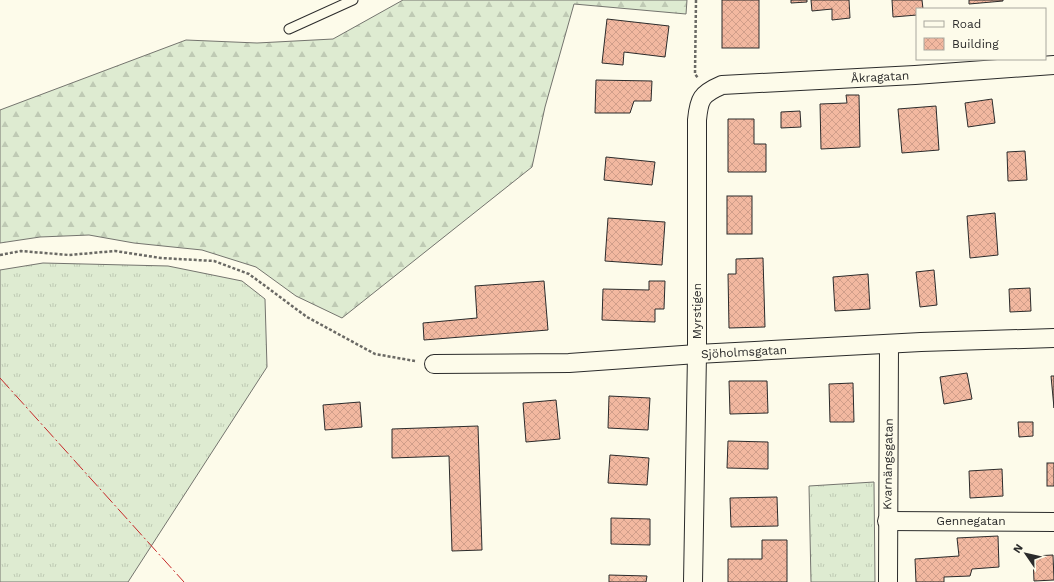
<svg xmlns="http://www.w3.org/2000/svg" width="1054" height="582" font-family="'Work Sans',sans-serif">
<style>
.grass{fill:url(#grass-tufts);stroke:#74746e}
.forest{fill:url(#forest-firs);stroke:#74746e}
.building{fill:url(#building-cross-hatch);stroke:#2b2b2b}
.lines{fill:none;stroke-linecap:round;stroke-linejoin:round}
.lane-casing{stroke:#2b2b2b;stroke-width:11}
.street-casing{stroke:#2b2b2b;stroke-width:20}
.path{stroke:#6a6964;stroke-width:2.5;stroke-dasharray:3 2;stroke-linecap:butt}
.lane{stroke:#fdfbea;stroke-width:9}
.street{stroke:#fdfbea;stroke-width:18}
.power{stroke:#c62828;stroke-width:1;stroke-dasharray:14 3 2 3;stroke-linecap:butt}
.labels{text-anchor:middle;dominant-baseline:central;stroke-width:3;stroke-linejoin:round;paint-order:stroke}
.street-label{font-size:12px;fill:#2b2b2b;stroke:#fdfbea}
</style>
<defs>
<pattern id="grass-tufts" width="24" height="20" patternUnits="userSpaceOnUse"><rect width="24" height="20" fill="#deebd1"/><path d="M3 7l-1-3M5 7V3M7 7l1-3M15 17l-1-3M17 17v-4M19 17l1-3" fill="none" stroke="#bfcab4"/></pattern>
<pattern id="forest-firs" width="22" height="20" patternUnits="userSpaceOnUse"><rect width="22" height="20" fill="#deebd1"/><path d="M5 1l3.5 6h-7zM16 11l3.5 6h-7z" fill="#bfcab4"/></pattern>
<pattern id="building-cross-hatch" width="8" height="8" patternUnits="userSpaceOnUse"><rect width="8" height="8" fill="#f2b8a0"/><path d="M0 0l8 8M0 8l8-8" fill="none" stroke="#d09e8a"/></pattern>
</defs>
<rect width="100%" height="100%" fill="#fdfbea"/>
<!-- grass -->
<g class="grass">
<path d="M 43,263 L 168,266 L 242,281 L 265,299 L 267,367 L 128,582 L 0,582 L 0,270 Z"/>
<path d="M 874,482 L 875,582 L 811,582 L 809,486 Z"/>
</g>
<!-- forest -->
<path class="forest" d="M 403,0 L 687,0 L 686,14 L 574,4 L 545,107 L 532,167 L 342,318 L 296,296 L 256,267 L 202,250 L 134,243 L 89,235 L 40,237 L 0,243 L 0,110 L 186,40 L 257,43 L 333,39 Z"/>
<!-- building -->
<g class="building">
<rect x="722" y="0" width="37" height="48"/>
<path d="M 791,0 L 807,0 L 807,2 L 791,3 Z"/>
<path d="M 811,0 L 849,0 L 850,18 L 832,20 L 832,9 L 812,11 Z"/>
<path d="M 892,0 L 922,0 L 923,9 L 917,9 L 917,15 L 893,17 Z"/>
<path d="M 969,0 L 1003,0 L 1003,1 L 969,4 Z"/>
<path d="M 607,19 L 669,26 L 665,57 L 624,52 L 623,65 L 602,63 Z"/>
<path d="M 596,80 L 652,81 L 651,101 L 634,101 L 630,113 L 595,113 Z"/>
<path d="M 846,95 L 859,95 L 860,147 L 821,149 L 820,104 L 847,103 Z"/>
<path d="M 992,99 L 995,123 L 968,127 L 965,103 Z"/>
<path d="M 936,106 L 939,150 L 902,153 L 898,109 Z"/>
<path d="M 800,111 L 801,127 L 781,128 L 781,112 Z"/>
<path d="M 728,119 L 754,119 L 754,144 L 766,144 L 766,172 L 728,172 Z"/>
<path d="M 1025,151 L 1027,180 L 1008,181 L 1007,152 Z"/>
<path d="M 606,157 L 655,162 L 652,185 L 604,180 Z"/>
<rect x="727" y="196" width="25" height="38"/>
<path d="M 995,213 L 998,255 L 970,258 L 967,216 Z"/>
<path d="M 608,218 L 665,222 L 662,265 L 605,261 Z"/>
<path d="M 763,258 L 765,327 L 729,328 L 728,274 L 736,274 L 736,259 Z"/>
<path d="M 934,270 L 937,305 L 920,307 L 916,272 Z"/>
<path d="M 868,274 L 870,309 L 835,311 L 833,277 Z"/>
<path d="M 544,281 L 548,330 L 424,340 L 423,323 L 477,318 L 475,286 Z"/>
<path d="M 649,281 L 665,281 L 664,309 L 655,309 L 655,322 L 602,320 L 603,289 L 649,290 Z"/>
<path d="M 1030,288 L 1031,311 L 1010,312 L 1009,289 Z"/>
<path d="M 967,373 L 972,399 L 944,404 L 940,377 Z"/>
<path d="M 1051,376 L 1054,376 L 1054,408 Z"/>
<path d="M 729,381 L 767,381 L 768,413 L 730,414 Z"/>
<path d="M 853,383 L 854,422 L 830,422 L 829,384 Z"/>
<path d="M 609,396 L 650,398 L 648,430 L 608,428 Z"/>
<path d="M 556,400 L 560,439 L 526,442 L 523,403 Z"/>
<path d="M 360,402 L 362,427 L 325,430 L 323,405 Z"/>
<path d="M 1018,422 L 1033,422 L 1033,436 L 1019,437 Z"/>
<path d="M 478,426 L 482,550 L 452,551 L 449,456 L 392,458 L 392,429 Z"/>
<path d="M 728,441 L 768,442 L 768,469 L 727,468 Z"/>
<path d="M 610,455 L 649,458 L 647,485 L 608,483 Z"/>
<rect x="1047" y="463" width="7" height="23"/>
<path d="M 1002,469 L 1003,496 L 970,498 L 969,471 Z"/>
<path d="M 777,497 L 778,526 L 731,527 L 730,498 Z"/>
<path d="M 611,518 L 650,519 L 650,545 L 611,544 Z"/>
<path d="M 998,536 L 999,567 L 972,569 L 970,576 L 944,577 L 944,582 L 916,582 L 915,559 L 959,556 L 957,538 Z"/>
<path d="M 762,540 L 787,540 L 787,582 L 728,582 L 728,559 L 762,559 Z"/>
<path d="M 1053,555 L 1054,580 L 1034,581 L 1033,556 Z"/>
<path d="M 609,575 L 647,576 L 646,582 L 609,582 Z"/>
</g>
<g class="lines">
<!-- lane casing -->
<g class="lane-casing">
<path id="lane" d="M 289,29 L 353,0"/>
</g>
<!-- street casing -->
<g class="street-casing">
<g id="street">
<path d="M 434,364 L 569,363 L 697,354 L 921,342 L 1054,338"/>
<path d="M 887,521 L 1054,522"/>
<path d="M 693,582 L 697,354 L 697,120 C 699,99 701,94 722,85 L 915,75 L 1054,65"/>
<path d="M 888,582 L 889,345"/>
</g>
</g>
<!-- path -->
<g class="path">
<path d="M 696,0 L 695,74 L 698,78"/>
<path d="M 0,255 L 21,251 L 69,255 L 115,251 L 161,258 L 214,261 L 249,274 L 307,317 L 375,354 L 415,361"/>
</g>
<!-- lane -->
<use href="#lane" class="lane"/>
<!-- street -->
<use href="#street" class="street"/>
<!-- power -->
<path class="power" d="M 0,378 L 184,582"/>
</g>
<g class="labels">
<!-- street labels -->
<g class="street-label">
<text transform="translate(880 77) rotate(-3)">Åkragatan</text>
<text transform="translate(697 311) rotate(-90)">Myrstigen</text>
<text transform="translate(744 352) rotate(-3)">Sjöholmsgatan</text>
<text transform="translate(888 464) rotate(-89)">Kvarnängsgatan</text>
<text x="971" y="521">Gennegatan</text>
</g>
</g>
<!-- legend -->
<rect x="916" y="8" width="130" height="52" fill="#fdfbea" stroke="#a9a89e"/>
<rect x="924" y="21" width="20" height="6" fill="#fdfbea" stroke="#a9a89e"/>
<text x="952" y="28" font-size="12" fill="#2b2b2b">Road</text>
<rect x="924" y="38" width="20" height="12" fill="url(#building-cross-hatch)" stroke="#a9a89e"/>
<text x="952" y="48" font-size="12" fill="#2b2b2b">Building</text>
<!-- north arrow -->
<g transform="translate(1026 554) rotate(304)" stroke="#fdfbea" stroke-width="3" paint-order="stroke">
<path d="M0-3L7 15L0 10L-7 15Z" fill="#2b2b2b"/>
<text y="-6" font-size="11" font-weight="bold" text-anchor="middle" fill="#2b2b2b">N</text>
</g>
</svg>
